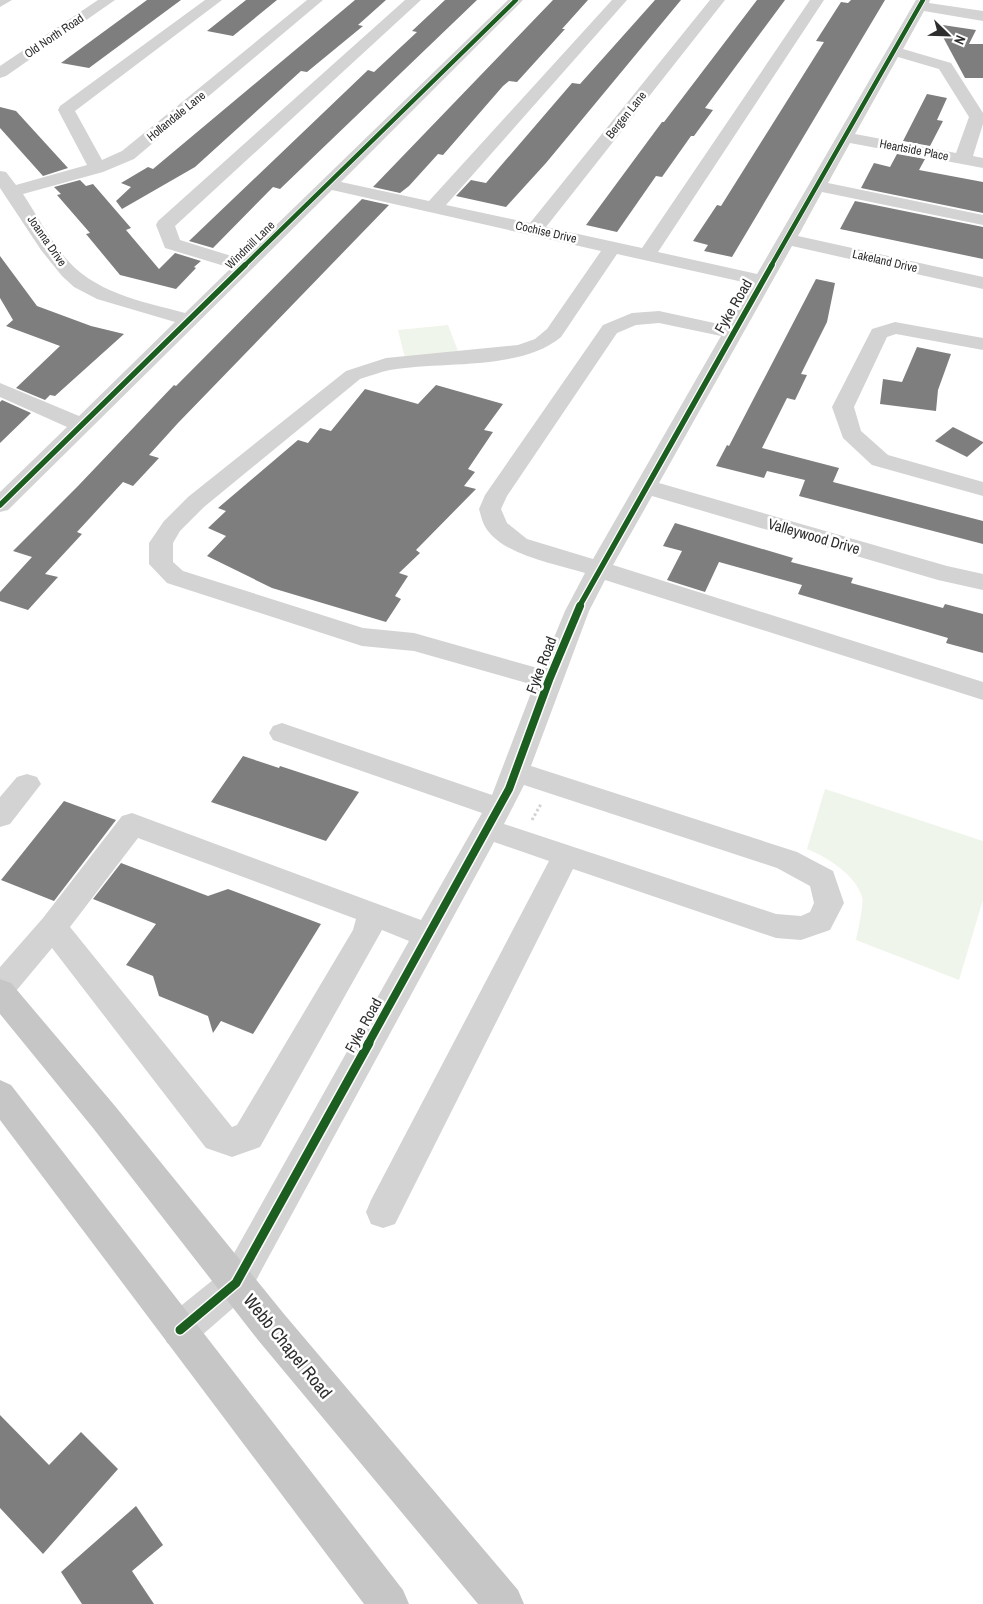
<svg xmlns="http://www.w3.org/2000/svg" width="983" height="1604" font-family="'Archivo Narrow',sans-serif">
<style>
.green{fill:#f0f5eb}
.building{fill:#7e7e7e}
.lines{fill:none;stroke-linecap:round;stroke-linejoin:round}
.path{stroke:#d3d3d3;stroke-width:3;stroke-dasharray:2.5 2.5;stroke-linecap:butt}
.minor{fill:#d3d3d3;fill-rule:evenodd}
.major{fill:#c6c6c6;fill-rule:evenodd}
.cycleway-far3-casing{stroke:#fff;stroke-width:6}
.cycleway-far2-casing{stroke:#fff;stroke-width:8}
.cycleway-far1-casing{stroke:#fff;stroke-width:11}
.cycleway-casing{stroke:#fff;stroke-width:12}
.cycleway-far3{stroke:#1b5e20;stroke-width:4.5}
.cycleway-far2{stroke:#1b5e20;stroke-width:5.5}
.cycleway-far1{stroke:#1b5e20;stroke-width:8}
.cycleway{stroke:#1b5e20;stroke-width:9}
.labels{text-anchor:middle;dominant-baseline:central;stroke-width:5;stroke-linejoin:round;paint-order:stroke}
.far-street-label{font-size:12px;fill:#2e2e2e;stroke:#fff}
.street-label{font-size:15px;fill:#2e2e2e;stroke:#fff}
.near-street-label{font-size:18px;fill:#2e2e2e;stroke:#fff}
</style>
<rect width="100%" height="100%" fill="#fff"/>
<!-- green -->
<g class="green">
<path d="M 448,325 L 458,351 L 405,358 L 398,330 Z"/>
<path d="M 825,789 L 983,841 L 983,900 L 959,980 L 856,940 C 858,930 864,905 862,897 C 856,875 827,857 807,849 Z"/>
</g>
<!-- building -->
<g class="building">
<path d="M 147,0 L 181,0 L 89,68 L 61,63 Z"/>
<path d="M 246,0 L 277,0 L 233,36 L 207,31 Z"/>
<path d="M 355,0 L 386,0 L 358,25 L 363,26 L 307,72 L 301,71 L 195,167 L 122,209 L 116,201 L 131,187 L 121,183 L 148,167 L 153,169 Z"/>
<path d="M 445,0 L 477,0 L 280,189 L 273,187 L 213,248 L 189,241 L 368,70 L 374,72 L 417,32 L 412,31 Z"/>
<path d="M 553,0 L 588,0 L 562,29 L 565,29 L 517,82 L 509,81 L 503,86 L 443,155 L 438,154 L 409,186 L 400,193 L 373,187 Z"/>
<path d="M 655,0 L 681,0 L 546,163 L 506,207 L 456,196 L 471,180 L 486,183 L 572,83 L 580,84 Z"/>
<path d="M 757,0 L 785,0 L 705,108 L 713,110 L 694,136 L 691,136 L 662,177 L 656,176 L 617,232 L 586,225 L 662,122 L 664,122 Z"/>
<path d="M 851,0 L 885,0 L 732,257 L 704,251 L 708,245 L 693,241 L 717,205 L 721,206 L 824,42 L 816,41 L 841,2 L 848,3 Z"/>
<path d="M 936,24 L 976,30 L 969,44 L 983,44 L 983,78 L 965,78 Z"/>
<path d="M 927,94 L 947,98 L 937,120 L 943,121 L 930,146 L 903,141 Z"/>
<path d="M 0,107 L 16,111 L 68,168 L 43,176 L 0,128 Z"/>
<path d="M 897,154 L 925,159 L 919,170 L 983,182 L 983,213 L 861,188 L 874,163 L 890,167 Z"/>
<path d="M 80,180 L 86,186 L 93,184 L 131,228 L 126,230 L 159,269 L 175,253 L 201,261 L 194,267 L 196,268 L 176,289 L 120,275 L 86,234 L 90,233 L 57,195 L 61,194 L 54,187 Z"/>
<path d="M 362,199 L 389,205 L 178,423 L 149,455 L 159,458 L 133,486 L 123,482 L 77,532 L 82,534 L 45,574 L 58,577 L 28,610 L 0,601 L 0,592 L 32,557 L 13,551 L 78,486 L 174,385 L 176,386 Z"/>
<path d="M 855,201 L 983,227 L 983,259 L 840,229 Z"/>
<path d="M 0,256 L 37,306 L 91,326 L 124,334 L 55,396 L 50,395 L 45,400 L 16,388 L 60,346 L 6,326 L 13,320 L 0,298 Z"/>
<path d="M 816,279 L 835,283 L 827,322 L 801,374 L 807,375 L 795,400 L 787,398 L 762,448 L 839,468 L 833,482 L 983,521 L 983,544 L 799,496 L 805,480 L 767,471 L 764,478 L 716,466 L 727,445 L 729,446 Z"/>
<path d="M 917,347 L 951,354 L 938,390 L 936,411 L 880,404 L 883,379 L 902,382 Z"/>
<path d="M 436,385 L 503,404 L 484,430 L 493,432 L 468,469 L 475,472 L 464,486 L 476,489 L 416,550 L 420,553 L 399,573 L 408,576 L 395,596 L 401,599 L 386,622 L 272,588 L 207,556 L 226,536 L 208,528 L 226,511 L 218,508 L 298,440 L 308,443 L 320,428 L 331,431 L 365,389 L 418,404 Z"/>
<path d="M 2,400 L 31,413 L 0,443 L 0,402 Z"/>
<path d="M 953,427 L 983,442 L 983,443 L 967,457 L 935,441 Z"/>
<path d="M 675,523 L 793,558 L 791,562 L 853,578 L 851,583 L 943,608 L 945,604 L 983,614 L 983,653 L 946,643 L 948,638 L 798,594 L 802,585 L 719,562 L 705,592 L 667,580 L 682,551 L 663,546 Z"/>
<path d="M 243,756 L 279,768 L 280,766 L 359,792 L 326,841 L 211,802 Z"/>
<path d="M 64,801 L 116,820 L 54,901 L 1,880 Z"/>
<path d="M 121,863 L 208,896 L 228,889 L 321,924 L 253,1034 L 221,1021 L 213,1033 L 208,1016 L 159,996 L 153,976 L 126,965 L 156,924 L 93,899 Z"/>
<path d="M 0,1415 L 49,1465 L 81,1432 L 118,1469 L 43,1554 L 0,1508 Z"/>
<path d="M 136,1506 L 163,1545 L 132,1571 L 154,1604 L 82,1604 L 61,1572 Z"/>
</g>
<g class="lines">
<!-- path -->
<path class="path" d="M 532,820 L 541,804"/>
<!-- minor -->
<g class="minor">
<path d="M 0,0 L 12,0 L 0,7 Z"/>
<path d="M 98,0 L 115,0 L 6,76 L 0,78 L 0,66 Z"/>
<path d="M 205,0 L 222,0 L 75,111 L 102,160 L 122,151 L 307,0 L 323,0 L 134,159 L 103,172 L 23,194 C 36,214 48,236 63,255 C 93,293 141,301 185,313 L 231,268 L 165,248 L 156,225 L 158,221 L 405,0 L 421,0 L 175,226 L 180,240 L 241,259 L 508,0 L 523,0 L 341,182 L 429,201 L 612,0 L 627,0 L 446,205 L 530,223 L 710,0 L 725,0 L 546,227 L 642,248 L 810,0 L 824,0 L 658,252 L 757,274 L 916,0 L 930,0 L 929,3 L 983,11 L 983,21 L 924,11 L 903,49 L 951,63 L 953,66 L 983,113 L 983,124 L 973,156 L 983,158 L 983,168 L 850,143 L 828,183 L 983,215 L 983,225 L 822,192 L 798,236 L 983,277 L 983,289 L 792,246 L 659,483 L 947,566 L 983,574 L 983,590 L 938,580 L 652,496 L 613,565 L 983,682 L 983,700 L 605,580 L 589,611 L 531,766 L 797,852 L 833,871 L 844,903 L 830,930 L 801,940 L 776,938 L 573,869 L 395,1224 L 383,1228 L 371,1224 L 366,1212 L 371,1200 L 549,861 L 494,842 L 248,1295 L 193,1343 L 180,1348 L 167,1343 L 162,1330 L 167,1317 L 224,1271 L 409,941 L 382,930 L 260,1147 L 232,1157 L 206,1148 L 52,948 L 11,997 L 0,1001 L 0,967 L 43,918 L 122,816 L 132,813 L 421,920 L 482,813 L 273,740 L 269,733 L 273,726 L 282,723 L 492,795 L 534,685 L 414,651 L 362,646 L 167,583 L 149,564 L 149,543 L 164,521 L 188,497 L 346,371 L 386,358 L 518,345 L 535,339 L 547,329 L 601,251 L 332,190 L 8,510 L 0,512 L 0,492 L 67,427 L 0,397 L 0,383 L 79,416 L 175,322 L 97,299 L 74,287 L 62,276 L 41,250 L 0,188 L 0,171 L 6,172 L 16,185 L 87,165 L 58,110 L 60,106 ZM 898,57 L 939,69 L 969,117 L 956,153 L 855,134 ZM 617,254 L 752,284 L 728,326 L 659,311 L 632,313 L 603,325 L 485,495 L 479,509 C 481,516 483,525 488,531 C 507,556 556,564 585,573 L 565,611 L 541,669 L 414,633 L 363,628 L 183,571 L 173,562 L 173,543 L 180,531 L 204,507 L 360,379 C 370,376 380,372 390,370 C 441,361 521,371 561,337 ZM 659,323 L 721,336 L 593,559 L 527,539 L 507,523 L 501,509 L 507,496 L 617,333 L 636,325 ZM 524,785 L 777,868 L 810,886 L 814,903 L 810,912 L 801,916 L 776,914 L 504,824 ZM 138,838 L 356,919 L 353,930 L 237,1125 L 232,1127 L 70,927 Z"/>
<path d="M 895,322 L 983,338 L 983,350 L 896,334 L 887,337 L 854,407 L 861,431 L 888,455 L 983,482 L 983,496 L 872,465 L 843,438 L 832,407 L 872,329 Z"/>
<path d="M 27,774 L 37,777 L 41,784 L 10,824 L 0,827 L 0,797 L 17,777 Z"/>
</g>
<!-- major -->
<g class="major">
<path d="M 0,979 L 11,983 L 115,1106 L 284,1314 L 518,1590 L 524,1604 L 478,1604 L 258,1340 L 93,1128 L 0,1014 Z"/>
<path d="M 0,1080 L 11,1085 L 403,1590 L 409,1604 L 364,1604 L 0,1120 Z"/>
</g>
<!-- cycleway-far3 casing -->
<g class="cycleway-far3-casing">
<g id="cycleway-far3">
<path d="M 244,266 L 516,0"/>
<path d="M 771,266 L 923,0"/>
</g>
</g>
<!-- cycleway-far2 casing -->
<g class="cycleway-far2-casing">
<g id="cycleway-far2">
<path d="M 0,505 L 245,265"/>
<path d="M 579,607 L 772,265"/>
</g>
</g>
<!-- cycleway-far1 casing -->
<g class="cycleway-far1-casing">
<path id="cycleway-far1" d="M 368,1044 L 509,789 L 549,680 L 580,606"/>
</g>
<!-- cycleway casing -->
<g class="cycleway-casing">
<path id="cycleway" d="M 180,1330 L 236,1283 L 369,1043"/>
</g>
<!-- cycleway-far3 -->
<use href="#cycleway-far3" class="cycleway-far3"/>
<!-- cycleway-far2 -->
<use href="#cycleway-far2" class="cycleway-far2"/>
<!-- cycleway-far1 -->
<use href="#cycleway-far1" class="cycleway-far1"/>
<!-- cycleway -->
<use href="#cycleway" class="cycleway"/>
</g>
<g class="labels">
<!-- far-street labels -->
<g class="far-street-label">
<text transform="translate(54 36) rotate(-34)">Old North Road</text>
<text transform="translate(626 115) rotate(-51)">Bergen Lane</text>
<text transform="translate(176 116) rotate(-39)">Hollandale Lane</text>
<text transform="translate(914 150) rotate(11)">Heartside Place</text>
<text transform="translate(546 232) rotate(13)">Cochise Drive</text>
<text transform="translate(47 241) rotate(55)">Joanna Drive</text>
<text transform="translate(250 245) rotate(-44)">Windmill Lane</text>
<text transform="translate(885 261) rotate(13)">Lakeland Drive</text>
</g>
<!-- street labels -->
<g class="street-label">
<text transform="translate(733 306) rotate(-60)">Fyke Road</text>
<text transform="translate(814 536) rotate(16)">Valleywood Drive</text>
<text transform="translate(541 665) rotate(-69)">Fyke Road</text>
<text transform="translate(363 1025) rotate(-61)">Fyke Road</text>
</g>
<!-- near-street labels -->
<g class="near-street-label">
<text transform="translate(288 1346) rotate(51)">Webb Chapel Road</text>
</g>
</g>
<!-- north arrow -->
<g transform="translate(948 35) rotate(113)" stroke="#ffffff" stroke-width="4" paint-order="stroke">
<path d="M0-4L9 19L0 12L-9 19Z" fill="#2e2e2e"/>
<text y="-8" font-size="14" font-weight="bold" text-anchor="middle" fill="#2e2e2e">N</text>
</g>
</svg>
